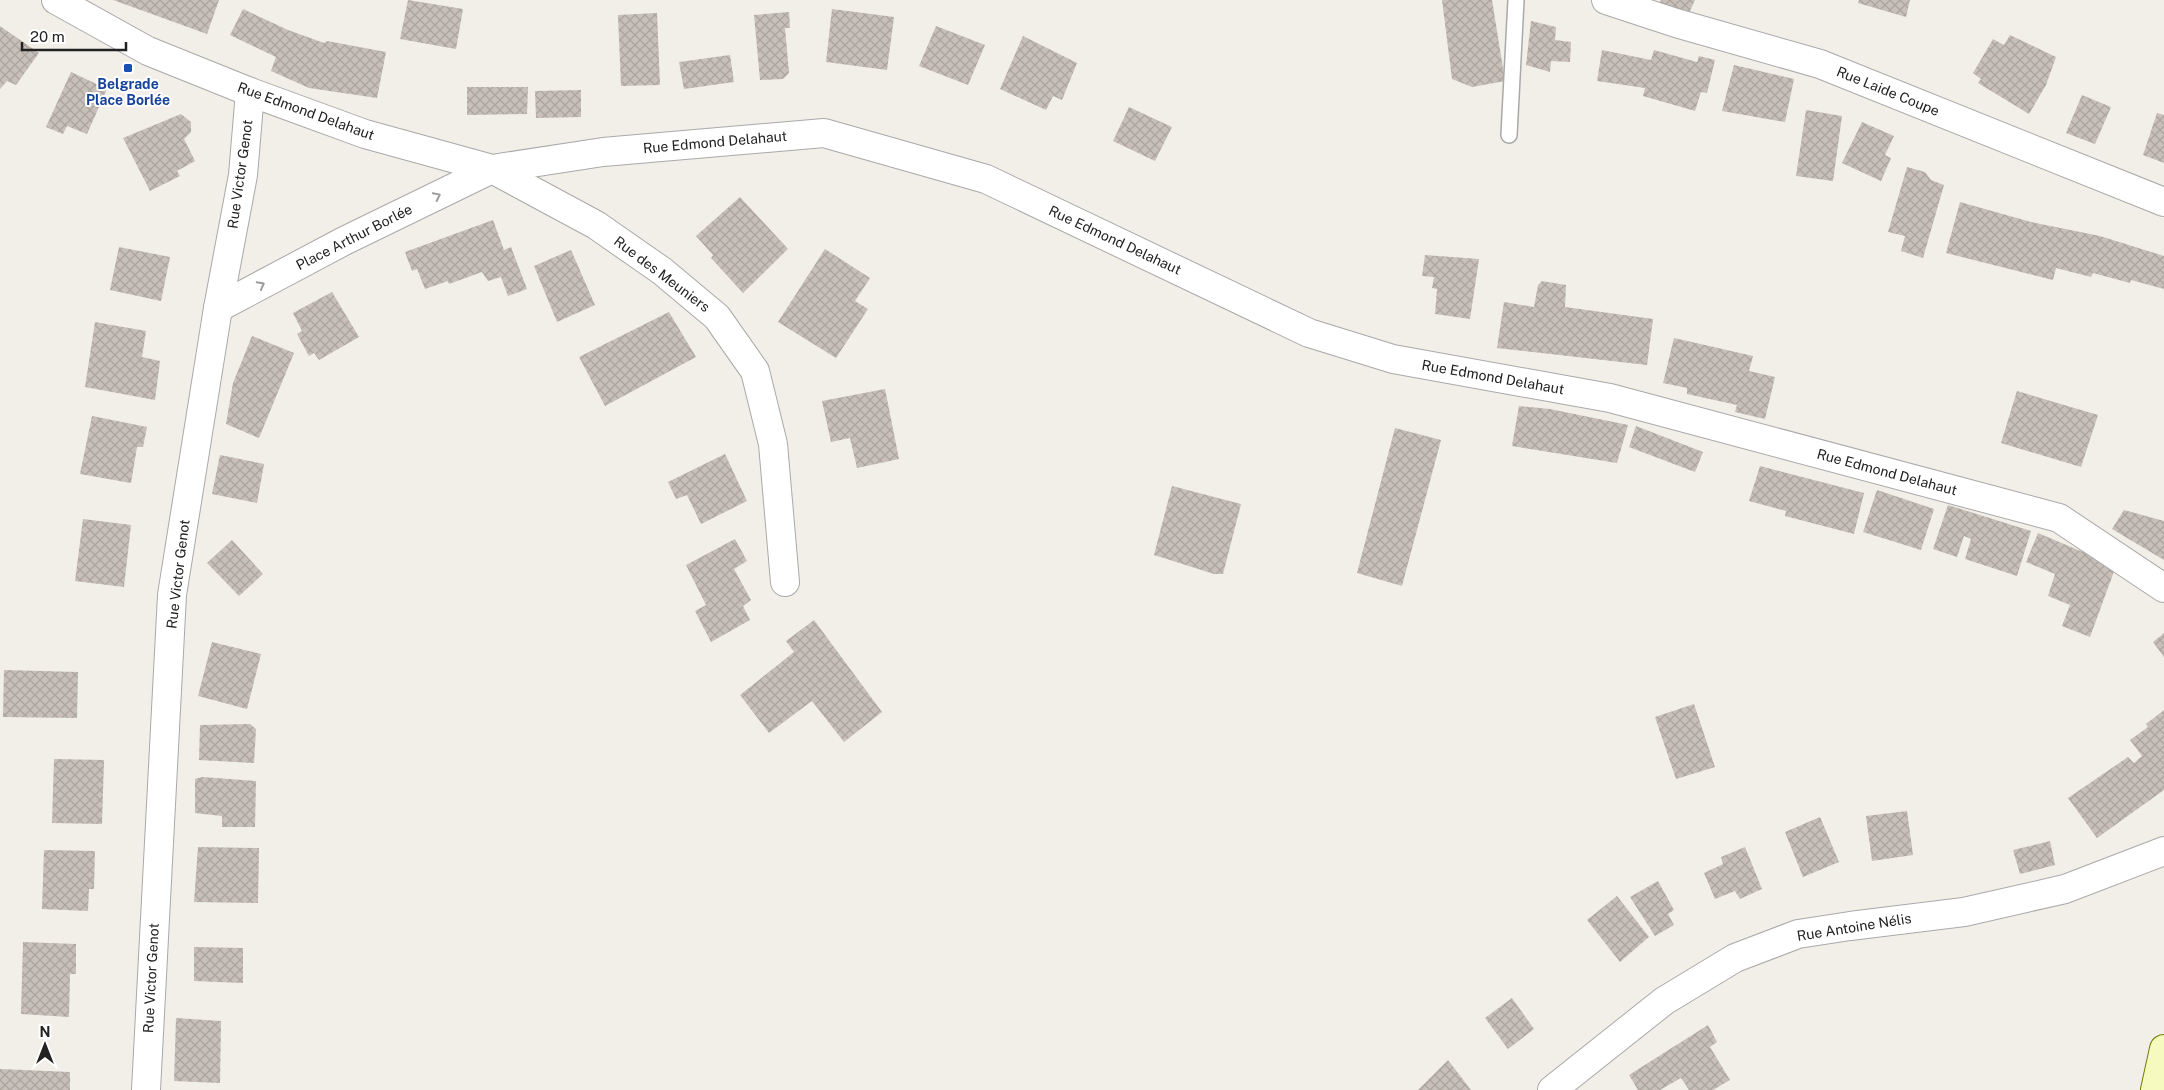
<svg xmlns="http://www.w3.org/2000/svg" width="2164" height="1090" font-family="'Public Sans',sans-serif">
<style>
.building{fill:url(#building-cross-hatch)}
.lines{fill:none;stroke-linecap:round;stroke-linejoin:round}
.lane-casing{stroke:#a9a9a9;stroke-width:18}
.street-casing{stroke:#a9a9a9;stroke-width:30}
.secondary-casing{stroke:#707d05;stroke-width:30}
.lane{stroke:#fff;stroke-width:15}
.street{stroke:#fff;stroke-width:28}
.secondary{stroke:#f7fabf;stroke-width:28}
.oneway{stroke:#9c9c9c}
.transit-dot{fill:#1a4fb4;stroke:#fff;stroke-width:2}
.labels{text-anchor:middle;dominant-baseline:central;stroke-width:4;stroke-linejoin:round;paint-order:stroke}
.transit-label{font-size:14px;font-weight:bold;fill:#164399;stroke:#fff}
.street-label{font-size:14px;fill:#222;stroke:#fff}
</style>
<defs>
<pattern id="building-cross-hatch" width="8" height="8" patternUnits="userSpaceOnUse" patternTransform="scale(1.25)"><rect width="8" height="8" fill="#c7bfb8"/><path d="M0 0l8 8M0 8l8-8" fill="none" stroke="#aba49e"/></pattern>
</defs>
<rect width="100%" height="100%" fill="#f2efe9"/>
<!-- building -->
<g class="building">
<path d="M 113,0 L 219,0 L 207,34 Z"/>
<path d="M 408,0 L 463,9 L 456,49 L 400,39 Z"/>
<path d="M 1442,0 L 1492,0 L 1505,81 L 1472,87 L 1452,79 Z"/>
<path d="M 1661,0 L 1695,0 L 1689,13 L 1659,4 Z"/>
<path d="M 1859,0 L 1910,0 L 1906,17 L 1858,3 Z"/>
<path d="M 243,9 L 288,30 L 324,43 L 327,41 L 386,52 L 377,98 L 309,88 L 271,71 L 276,57 L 230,35 Z"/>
<path d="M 832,9 L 894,17 L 887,70 L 826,62 Z"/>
<path d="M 789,12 L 790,28 L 785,28 L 789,73 L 783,79 L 760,80 L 754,15 Z"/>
<path d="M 657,13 L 660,85 L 621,86 L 618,15 Z"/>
<path d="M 1531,21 L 1556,27 L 1555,40 L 1571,42 L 1570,62 L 1551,61 L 1550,72 L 1526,65 Z"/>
<path d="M 0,26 L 39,53 L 16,85 L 7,81 L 0,89 Z"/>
<path d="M 936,26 L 985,45 L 968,85 L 919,66 Z"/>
<path d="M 2010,35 L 2056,57 L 2046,85 L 2029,114 L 1978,83 L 1981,79 L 1973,73 L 1993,39 L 2004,45 Z"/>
<path d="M 1023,36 L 1077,63 L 1062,100 L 1053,96 L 1046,110 L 1000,89 Z"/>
<path d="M 1602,50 L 1651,60 L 1654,50 L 1697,62 L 1699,56 L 1715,60 L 1707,93 L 1701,92 L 1695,111 L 1643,96 L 1645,88 L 1597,81 Z"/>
<path d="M 730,55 L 734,82 L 684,89 L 679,62 Z"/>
<path d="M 1734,65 L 1794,79 L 1785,122 L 1722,111 Z"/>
<path d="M 71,72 L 107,89 L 87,134 L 67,126 L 63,134 L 46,127 Z"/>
<path d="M 467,87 L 528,87 L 527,114 L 467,115 Z"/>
<path d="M 581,90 L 581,117 L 536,118 L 535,91 Z"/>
<path d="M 2082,95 L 2111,107 L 2095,144 L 2066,133 Z"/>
<path d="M 1129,107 L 1172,127 L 1155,161 L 1113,141 Z"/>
<path d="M 1806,110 L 1842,116 L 1833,181 L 1796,176 Z"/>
<path d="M 2157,113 L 2164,115 L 2164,163 L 2143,155 Z"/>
<path d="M 181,114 L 191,122 L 191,132 L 184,139 L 195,161 L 177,171 L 180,176 L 150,191 L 123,138 Z"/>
<path d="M 1862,122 L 1894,136 L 1885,155 L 1891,158 L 1881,181 L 1842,163 Z"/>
<path d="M 1907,167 L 1925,172 L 1931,180 L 1944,185 L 1923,258 L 1901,251 L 1905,236 L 1888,232 Z"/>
<path d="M 740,197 L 788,249 L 743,293 L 711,258 L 713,255 L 696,236 Z"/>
<path d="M 1960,202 L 2031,222 L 2100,236 L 2164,256 L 2164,289 L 2131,280 L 2130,283 L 2093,273 L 2091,277 L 2056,268 L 2053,280 L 1946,253 Z"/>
<path d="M 493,220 L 504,250 L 511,247 L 527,289 L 508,296 L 501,277 L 488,281 L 482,272 L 449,284 L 448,281 L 425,289 L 417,269 L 412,271 L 405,252 Z"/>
<path d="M 119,247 L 170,257 L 161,301 L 110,290 Z"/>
<path d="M 825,249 L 870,278 L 855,301 L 868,309 L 836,358 L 778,322 Z"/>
<path d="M 571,250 L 595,305 L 557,322 L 534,266 Z"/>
<path d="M 1425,255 L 1479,259 L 1470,319 L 1435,314 L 1437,289 L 1432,288 L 1434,277 L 1422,276 Z"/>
<path d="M 1542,281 L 1566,285 L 1565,307 L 1653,319 L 1647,365 L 1497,348 L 1504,302 L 1534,307 L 1538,285 Z"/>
<path d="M 332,292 L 359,337 L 319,360 L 314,353 L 309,356 L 297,334 L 302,331 L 293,313 Z"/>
<path d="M 669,312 L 696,357 L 605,406 L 579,357 Z"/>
<path d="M 95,322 L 146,331 L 142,357 L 160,361 L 155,400 L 85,387 Z"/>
<path d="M 252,336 L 294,353 L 259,438 L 226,424 L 233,383 Z"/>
<path d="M 1674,338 L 1753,356 L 1749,371 L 1775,377 L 1765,419 L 1735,412 L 1737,405 L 1687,394 L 1687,388 L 1663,383 Z"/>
<path d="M 885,389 L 899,459 L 857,468 L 850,438 L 831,442 L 822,401 Z"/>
<path d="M 2017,391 L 2098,415 L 2081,467 L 2001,443 Z"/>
<path d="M 1519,406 L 1550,409 L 1628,425 L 1617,463 L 1512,446 Z"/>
<path d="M 92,416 L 147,427 L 143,447 L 137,447 L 131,483 L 80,474 Z"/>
<path d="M 1636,426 L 1703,452 L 1695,472 L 1629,447 Z"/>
<path d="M 1395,428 L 1441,440 L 1402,586 L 1357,573 Z"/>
<path d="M 725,454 L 747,501 L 701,524 L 687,495 L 676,499 L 668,482 Z"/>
<path d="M 220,455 L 264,464 L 257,503 L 212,494 Z"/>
<path d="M 1760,466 L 1864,493 L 1854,534 L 1785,516 L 1786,511 L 1749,501 Z"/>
<path d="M 1172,486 L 1241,504 L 1223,574 L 1214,574 L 1154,555 Z"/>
<path d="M 1877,490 L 1934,509 L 1921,550 L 1863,532 Z"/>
<path d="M 1948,505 L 2031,531 L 2017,576 L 1965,559 L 1971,539 L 1964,536 L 1957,557 L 1933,549 Z"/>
<path d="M 2124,510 L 2164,521 L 2164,560 L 2112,529 Z"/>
<path d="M 83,519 L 131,525 L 124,587 L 75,581 Z"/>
<path d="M 2038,533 L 2116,566 L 2090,637 L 2062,626 L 2070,605 L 2048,596 L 2055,574 L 2026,562 Z"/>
<path d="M 735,539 L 747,561 L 734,569 L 751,600 L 743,606 L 750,620 L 711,642 L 695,611 L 706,605 L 686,565 Z"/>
<path d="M 232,540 L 263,574 L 239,596 L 207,563 Z"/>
<path d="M 814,620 L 882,712 L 844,742 L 812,701 L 769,733 L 740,695 L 794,652 L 786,641 Z"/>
<path d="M 2164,633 L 2164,657 L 2153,642 Z"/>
<path d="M 212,642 L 261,654 L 247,709 L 198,696 Z"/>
<path d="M 4,670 L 78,672 L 77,718 L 3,717 Z"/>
<path d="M 1694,704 L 1715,767 L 1676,779 L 1655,717 Z"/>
<path d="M 2164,710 L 2164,790 L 2097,838 L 2068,798 L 2128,757 L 2134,763 L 2142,756 L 2130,740 L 2148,727 L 2146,724 Z"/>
<path d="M 250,724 L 256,729 L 254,763 L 199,760 L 200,725 Z"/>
<path d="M 54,759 L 104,760 L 102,824 L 52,823 Z"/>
<path d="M 202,777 L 256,781 L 255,827 L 222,827 L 222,816 L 195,813 L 195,779 Z"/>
<path d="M 1907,811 L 1913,855 L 1872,861 L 1866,816 Z"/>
<path d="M 1820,817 L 1839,862 L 1803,877 L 1785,832 Z"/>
<path d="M 2050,841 L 2055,865 L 2020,874 L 2013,850 Z"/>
<path d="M 198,847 L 259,848 L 258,903 L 194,902 Z"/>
<path d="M 1745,847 L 1762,889 L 1740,899 L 1735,891 L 1715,899 L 1704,873 L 1723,864 L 1721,857 Z"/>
<path d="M 44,850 L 95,851 L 94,889 L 89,889 L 88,911 L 42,909 Z"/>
<path d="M 1658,881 L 1674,910 L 1668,914 L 1674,925 L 1655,936 L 1630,897 Z"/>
<path d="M 1617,896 L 1649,937 L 1620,962 L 1587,920 Z"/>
<path d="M 23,942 L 76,944 L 76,974 L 70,974 L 69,1017 L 21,1014 Z"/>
<path d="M 194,947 L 243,948 L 243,983 L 194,981 Z"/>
<path d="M 1512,998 L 1534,1029 L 1508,1049 L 1485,1018 Z"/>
<path d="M 176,1018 L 221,1021 L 220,1083 L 174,1081 Z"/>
<path d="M 1708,1025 L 1717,1042 L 1710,1047 L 1730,1080 L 1713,1090 L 1689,1090 L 1681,1078 L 1660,1090 L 1638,1090 L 1629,1075 Z"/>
<path d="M 1448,1060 L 1471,1090 L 1418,1090 Z"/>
<path d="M 0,1069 L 70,1072 L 70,1090 L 0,1090 Z"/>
</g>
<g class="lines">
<!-- lane casing -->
<g class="lane-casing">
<path id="lane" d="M 1509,135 L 1516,0"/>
</g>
<!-- street casing -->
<g class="street-casing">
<g id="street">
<path d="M 56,0 L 148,51 L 250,92 L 365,134 L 492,169 L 603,152 L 824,133 L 986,179 L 1309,333 L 1393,359 L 1610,398 L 2059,518 L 2164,588"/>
<path d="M 1606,0 L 1676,23 L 1820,64 L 2164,202"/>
<path d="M 218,308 L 344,241 L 492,169 L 596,225 L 662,271 L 717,317 L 755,371 L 773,444 L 785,582"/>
<path d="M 146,1090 L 172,595 L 218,308 L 243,175 L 250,92"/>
<path d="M 1552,1090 L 1664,1001 L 1735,958 L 1798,934 L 1850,926 L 1964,912 L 2065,889 L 2164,851"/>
</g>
</g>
<!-- secondary casing -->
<g class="secondary-casing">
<path id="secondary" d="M 2155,1090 L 2164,1049"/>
</g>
<!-- lane -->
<use href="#lane" class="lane"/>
<!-- street -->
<use href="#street" class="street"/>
<!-- secondary -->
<use href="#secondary" class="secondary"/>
</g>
<!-- one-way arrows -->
<defs><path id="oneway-chevron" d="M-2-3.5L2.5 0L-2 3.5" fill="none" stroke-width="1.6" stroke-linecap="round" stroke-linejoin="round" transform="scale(1.25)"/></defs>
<g class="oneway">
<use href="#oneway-chevron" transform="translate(437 196) rotate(-26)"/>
<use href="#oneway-chevron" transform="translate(261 285) rotate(-28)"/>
</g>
<!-- markers -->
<rect class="transit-dot" x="123" y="63" width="10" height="10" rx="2.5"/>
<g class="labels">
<!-- transit labels -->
<g class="transit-label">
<text x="128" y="84">Belgrade<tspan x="128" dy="16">Place Borlée</tspan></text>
</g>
<!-- street labels -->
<g class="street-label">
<text transform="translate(1888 91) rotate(22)">Rue Laide Coupe</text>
<text transform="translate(306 111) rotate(20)">Rue Edmond Delahaut</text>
<text transform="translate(715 142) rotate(-5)">Rue Edmond Delahaut</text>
<text transform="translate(240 174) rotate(-82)">Rue Victor Genot</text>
<text transform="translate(354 237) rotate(-27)">Place Arthur Borlée</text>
<text transform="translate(1115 240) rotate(25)">Rue Edmond Delahaut</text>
<text transform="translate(662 274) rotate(37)">Rue des Meuniers</text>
<text transform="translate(1493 377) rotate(10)">Rue Edmond Delahaut</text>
<text transform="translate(1887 472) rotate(15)">Rue Edmond Delahaut</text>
<text transform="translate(178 574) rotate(-83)">Rue Victor Genot</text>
<text transform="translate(1854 927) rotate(-9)">Rue Antoine Nélis</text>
<text transform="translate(151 978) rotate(-87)">Rue Victor Genot</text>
</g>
</g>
<!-- north arrow -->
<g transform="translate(45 1045)" stroke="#ffffff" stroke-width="4" paint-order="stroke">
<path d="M0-4L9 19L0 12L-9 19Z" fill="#222222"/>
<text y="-8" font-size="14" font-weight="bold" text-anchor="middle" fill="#222222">N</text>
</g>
<!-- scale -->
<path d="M22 42v8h104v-8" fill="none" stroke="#222222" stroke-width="2.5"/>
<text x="30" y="42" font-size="15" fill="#222222" stroke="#ffffff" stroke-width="4" paint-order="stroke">20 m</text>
</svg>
